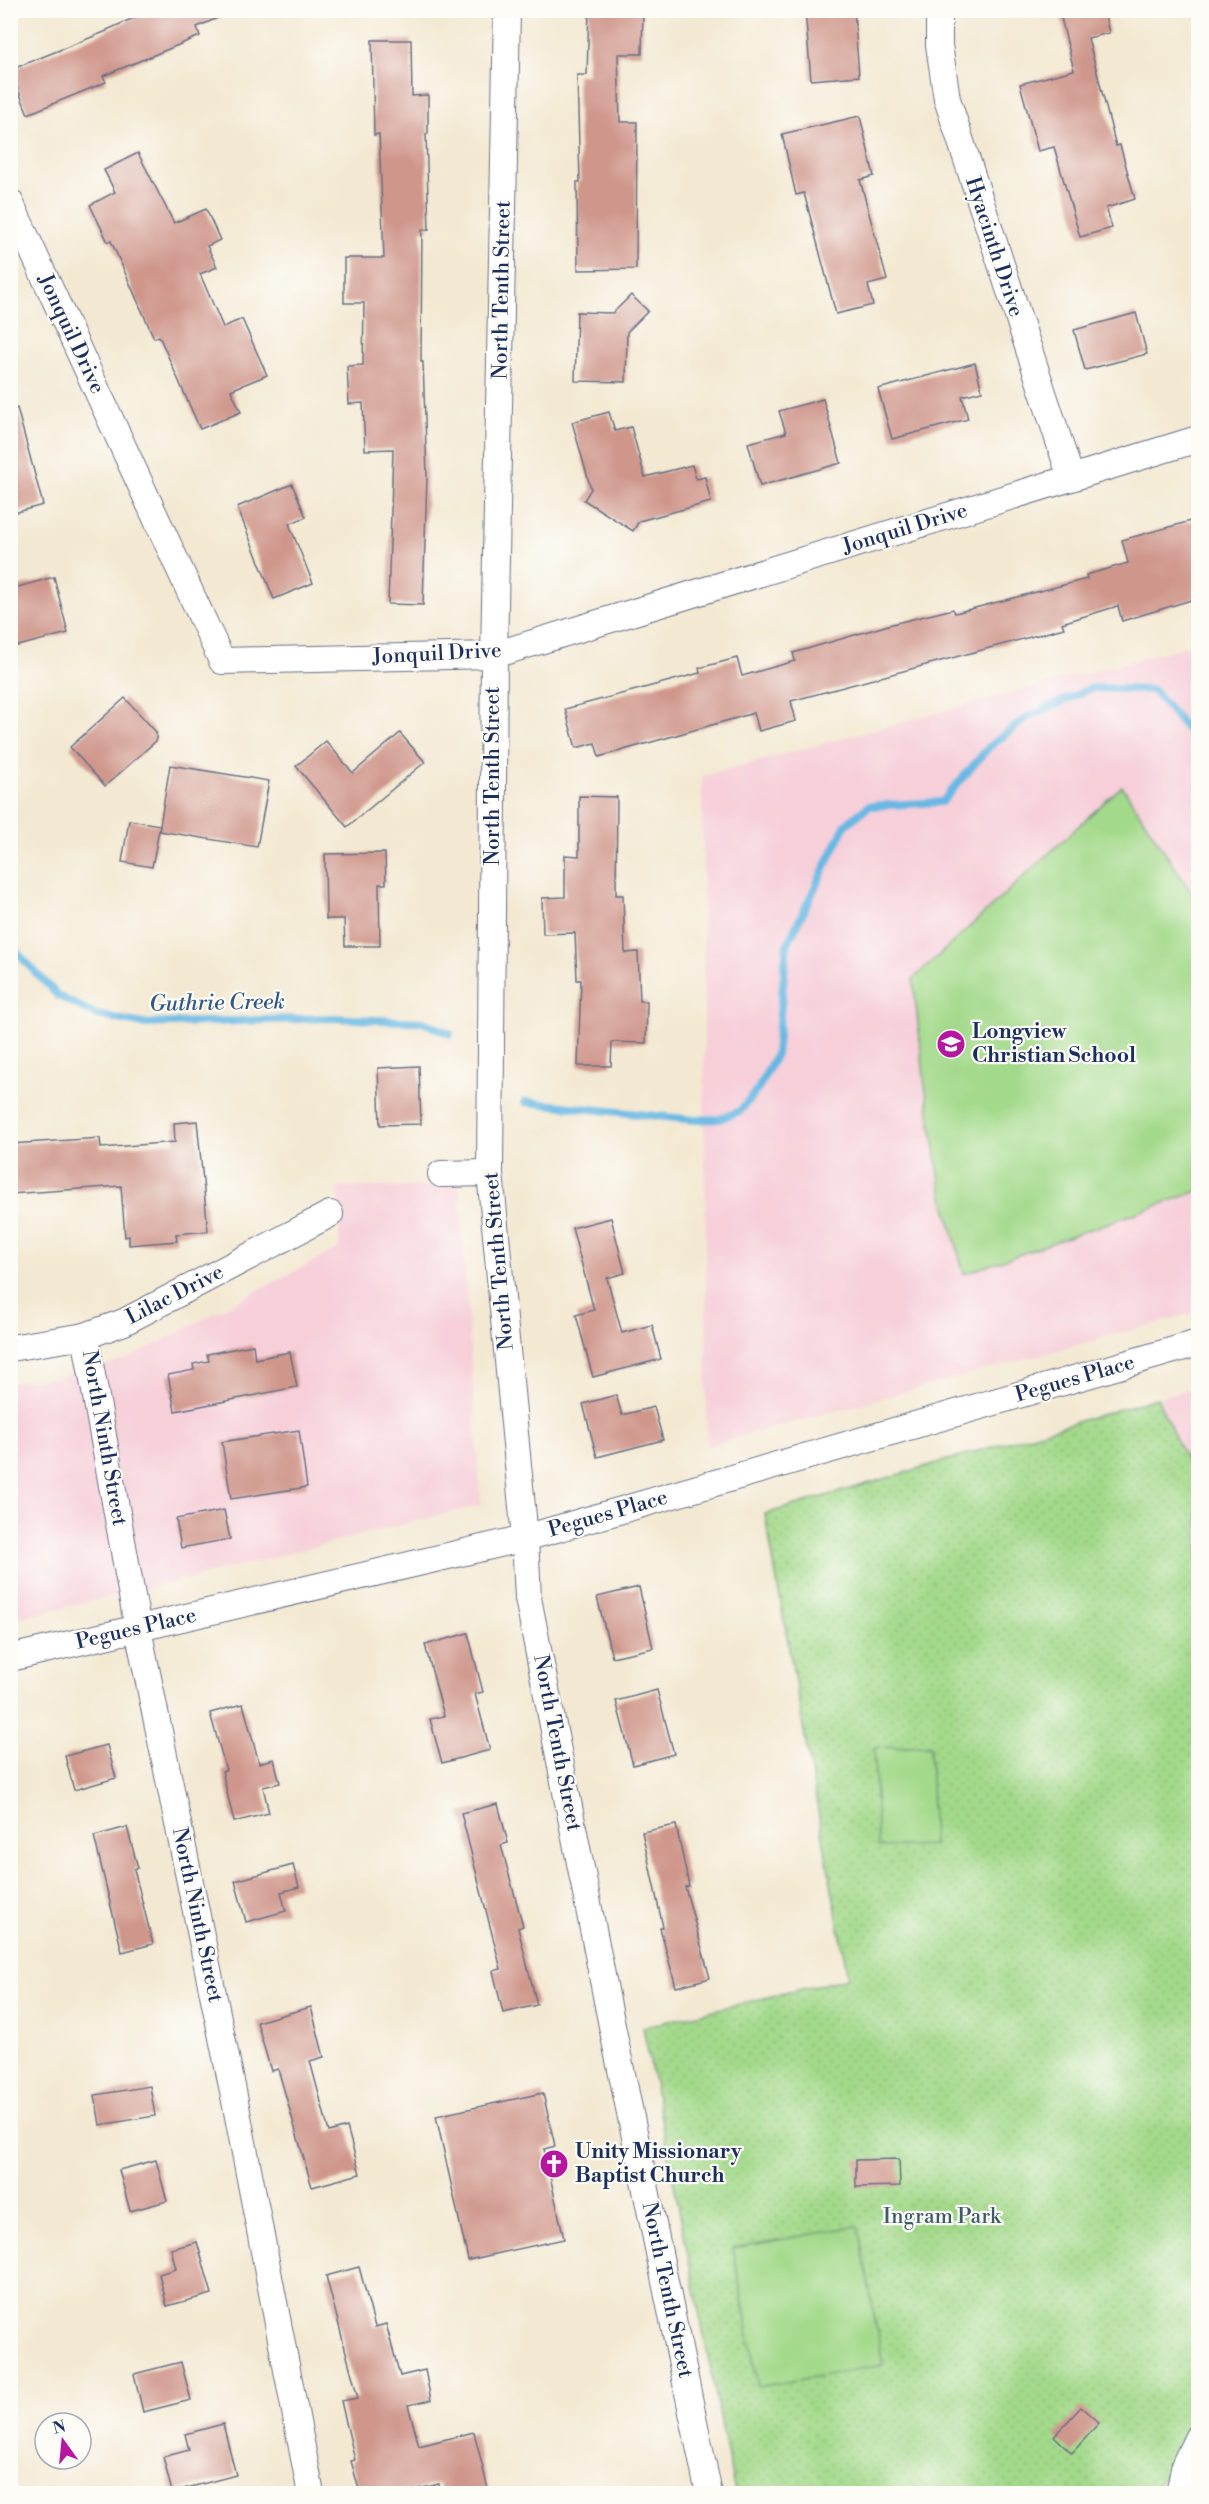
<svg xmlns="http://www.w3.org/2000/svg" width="1209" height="2504" font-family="'Libre Bodoni',serif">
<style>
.built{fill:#f6cfd9}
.grass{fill:url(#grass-dots);stroke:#5f8474;stroke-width:1.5}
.garden{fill:#a3d98a;stroke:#5f8474;stroke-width:1.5}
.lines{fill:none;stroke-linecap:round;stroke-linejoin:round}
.stream{stroke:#68b8e3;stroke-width:8}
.building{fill:#cf968b}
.minor-casing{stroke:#677086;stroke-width:28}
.minor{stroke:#fff;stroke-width:26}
.labels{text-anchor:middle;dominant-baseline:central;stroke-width:4.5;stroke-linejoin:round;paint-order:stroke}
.street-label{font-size:21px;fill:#1b2f5e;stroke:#fdfcf7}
.poi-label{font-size:21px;font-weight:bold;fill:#1b2f5e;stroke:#fdfcf7;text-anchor:start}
.park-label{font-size:21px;fill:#3d5a69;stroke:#fdfcf7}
.water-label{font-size:22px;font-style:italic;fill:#325886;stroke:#fdfcf7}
</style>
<defs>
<pattern id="grass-dots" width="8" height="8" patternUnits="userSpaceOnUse" patternTransform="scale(1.5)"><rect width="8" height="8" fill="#a3d98a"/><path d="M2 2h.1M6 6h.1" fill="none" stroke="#8cbb7a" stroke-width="1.8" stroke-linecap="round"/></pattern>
</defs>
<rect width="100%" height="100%" fill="#fdfcf7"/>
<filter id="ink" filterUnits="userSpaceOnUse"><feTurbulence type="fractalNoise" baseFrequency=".0167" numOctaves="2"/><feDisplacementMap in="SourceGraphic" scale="12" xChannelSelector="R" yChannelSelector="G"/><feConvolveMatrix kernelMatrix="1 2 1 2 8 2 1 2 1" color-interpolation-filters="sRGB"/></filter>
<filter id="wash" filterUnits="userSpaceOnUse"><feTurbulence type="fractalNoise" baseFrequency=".008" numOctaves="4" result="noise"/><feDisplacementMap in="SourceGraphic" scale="24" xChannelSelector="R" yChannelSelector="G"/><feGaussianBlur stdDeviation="1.35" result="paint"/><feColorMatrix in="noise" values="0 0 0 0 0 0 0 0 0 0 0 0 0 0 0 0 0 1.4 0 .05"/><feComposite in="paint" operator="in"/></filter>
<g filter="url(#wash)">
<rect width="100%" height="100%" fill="#f3e8d1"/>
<!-- built -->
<g class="built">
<path d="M 1198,643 L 1198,1312 L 707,1446 L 702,776 Z"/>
<path d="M 459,1186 L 481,1505 L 171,1583 L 11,1620 L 10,1382 L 55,1378 L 125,1360 L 339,1248 L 339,1187 Z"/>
<path d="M 1198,1386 L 1198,1486 L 1157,1398 Z"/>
</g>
<!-- grass -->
<path class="grass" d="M 1157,1398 L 1198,1486 L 1198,2404 L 1158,2487 L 1138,2494 L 735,2493 L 643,2027 L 848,1978 L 765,1514 Z"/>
<!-- garden -->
<g class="garden">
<path d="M 1122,786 L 1198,903 L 1198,1191 L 964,1274 L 941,1188 L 925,1085 L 913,979 Z"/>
<path d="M 930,1746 L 933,1845 L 878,1847 L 874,1748 Z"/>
<path d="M 858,2226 L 883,2365 L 758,2387 L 733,2248 Z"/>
</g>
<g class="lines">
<!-- stream -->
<g class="stream">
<path d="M 10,945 L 58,996 L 97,1015 L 143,1024 L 332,1018 L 423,1022 L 450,1034"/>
<path d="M 525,1102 L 694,1120 L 719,1119 L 740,1111 L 758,1089 L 776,1054 L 787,945 L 846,824 L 869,806 L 942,802 L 989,747 L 1029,716 L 1092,688 L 1153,690 L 1198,742"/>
</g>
</g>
<g id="blocks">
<!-- building -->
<g class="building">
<path d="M 151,10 L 236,10 L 197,27 L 200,36 L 103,76 L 106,82 L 28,114 L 10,70 L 107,31 L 107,30 Z"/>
<path d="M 589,10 L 643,10 L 642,54 L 618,54 L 620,122 L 637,122 L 636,269 L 578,270 L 577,182 L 580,182 L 577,75 L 587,75 Z"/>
<path d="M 805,10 L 854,10 L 859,76 L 811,80 Z"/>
<path d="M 1059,10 L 1104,10 L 1109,33 L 1088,38 L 1116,146 L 1120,145 L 1135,199 L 1106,208 L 1112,228 L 1080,237 L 1054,147 L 1038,151 L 1020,84 L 1074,70 Z"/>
<path d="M 372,40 L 411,40 L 412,96 L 428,95 L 428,134 L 426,134 L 429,229 L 422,230 L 421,362 L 423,362 L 427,475 L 423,605 L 388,604 L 393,449 L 365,450 L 363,403 L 349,404 L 347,366 L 363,365 L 364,303 L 344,303 L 344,258 L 384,258 L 379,134 L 374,135 Z"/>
<path d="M 860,116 L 874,176 L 860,180 L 887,280 L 868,285 L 873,305 L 836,314 L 804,193 L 796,195 L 782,134 Z"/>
<path d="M 138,153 L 174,223 L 206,209 L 220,240 L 207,246 L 217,267 L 200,274 L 223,327 L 242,319 L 267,375 L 231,390 L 241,412 L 200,429 L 159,336 L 154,338 L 111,241 L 108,242 L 90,205 L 115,192 L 104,170 Z"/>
<path d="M 631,295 L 648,311 L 627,332 L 626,382 L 575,381 L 577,312 L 613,313 Z"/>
<path d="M 1136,313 L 1147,354 L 1085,370 L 1074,330 Z"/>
<path d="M 975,363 L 982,391 L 962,396 L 968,419 L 892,439 L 878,389 Z"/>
<path d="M 823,399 L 841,463 L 760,486 L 748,443 L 786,433 L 779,411 Z"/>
<path d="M 17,408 L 43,505 L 10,514 L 10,409 Z"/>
<path d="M 609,412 L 615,431 L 631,427 L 645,477 L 692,465 L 696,479 L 705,477 L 711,502 L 639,521 L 633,531 L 584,500 L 591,489 L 572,422 Z"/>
<path d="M 292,484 L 306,517 L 289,524 L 313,583 L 274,599 L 237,507 Z"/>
<path d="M 1198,519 L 1198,598 L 1122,621 L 1118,606 L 1062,623 L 1064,628 L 791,701 L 796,721 L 759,731 L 754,713 L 599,757 L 595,743 L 576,748 L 565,709 L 700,673 L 699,668 L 737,658 L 742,676 L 795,661 L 793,653 L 892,624 L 953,609 L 955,613 L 1087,579 L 1086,575 L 1128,563 L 1122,540 Z"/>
<path d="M 54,577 L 68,633 L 10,648 L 10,589 Z"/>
<path d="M 125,698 L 156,732 L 156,741 L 105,786 L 70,747 Z"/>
<path d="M 400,733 L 425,762 L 347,827 L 296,766 L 326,741 L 353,773 Z"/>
<path d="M 170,765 L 269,781 L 257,847 L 159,831 Z"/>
<path d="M 579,796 L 617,797 L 616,895 L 623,895 L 625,953 L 638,952 L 640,1001 L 647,1001 L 646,1043 L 612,1042 L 611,1066 L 578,1066 L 581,980 L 577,980 L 575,933 L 543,934 L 542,898 L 565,897 L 565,855 L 579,856 Z"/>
<path d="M 129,820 L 160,825 L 152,867 L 122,862 Z"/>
<path d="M 385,853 L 386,884 L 379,884 L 380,946 L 345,946 L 344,919 L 326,919 L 325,854 Z"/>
<path d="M 419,1066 L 421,1124 L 380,1125 L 378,1068 Z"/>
<path d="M 197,1121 L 208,1231 L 176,1234 L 177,1241 L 129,1245 L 129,1236 L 125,1237 L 121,1186 L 10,1194 L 10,1144 L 100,1138 L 101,1148 L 175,1142 L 174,1123 Z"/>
<path d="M 611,1218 L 625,1273 L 607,1278 L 622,1333 L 652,1325 L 661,1359 L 593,1377 L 576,1315 L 594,1310 L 572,1228 Z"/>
<path d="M 253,1345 L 255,1359 L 290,1352 L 297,1387 L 175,1411 L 168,1375 L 194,1370 L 193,1364 L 209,1361 L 207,1354 Z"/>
<path d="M 616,1395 L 622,1415 L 654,1407 L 663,1440 L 597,1457 L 583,1404 Z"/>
<path d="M 299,1430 L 307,1487 L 231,1499 L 222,1442 Z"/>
<path d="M 224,1510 L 230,1539 L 181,1548 L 176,1519 Z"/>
<path d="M 639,1587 L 653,1648 L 612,1657 L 597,1597 Z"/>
<path d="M 468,1633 L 483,1692 L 475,1694 L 490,1750 L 442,1763 L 430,1719 L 444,1716 L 425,1645 Z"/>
<path d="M 657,1690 L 674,1754 L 633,1765 L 616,1701 Z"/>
<path d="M 243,1704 L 259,1763 L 274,1759 L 280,1783 L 263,1787 L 269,1813 L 234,1822 L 222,1771 L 226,1770 L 210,1713 Z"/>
<path d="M 107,1745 L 116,1778 L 74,1790 L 65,1756 Z"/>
<path d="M 498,1804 L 508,1843 L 501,1845 L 523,1926 L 518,1928 L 537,2005 L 503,2013 L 493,1971 L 501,1969 L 461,1813 Z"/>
<path d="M 676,1825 L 689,1886 L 685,1887 L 710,1978 L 676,1987 L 660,1928 L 663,1927 L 642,1832 Z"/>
<path d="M 127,1827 L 138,1868 L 134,1869 L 153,1944 L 122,1952 L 94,1836 Z"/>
<path d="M 293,1865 L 299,1887 L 281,1892 L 286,1911 L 246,1922 L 235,1881 Z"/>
<path d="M 311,2007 L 324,2057 L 310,2061 L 329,2132 L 347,2127 L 360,2174 L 312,2187 L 278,2069 L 271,2071 L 257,2022 Z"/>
<path d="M 150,2086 L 155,2116 L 100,2125 L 95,2095 Z"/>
<path d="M 543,2093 L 555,2146 L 544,2149 L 564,2239 L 468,2260 L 436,2116 Z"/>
<path d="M 899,2159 L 900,2186 L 856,2187 L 856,2160 Z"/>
<path d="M 156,2160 L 167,2201 L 130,2211 L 119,2170 Z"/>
<path d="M 197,2242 L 212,2294 L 167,2306 L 159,2274 L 176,2269 L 171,2249 Z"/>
<path d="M 359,2267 L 375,2327 L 386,2324 L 400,2376 L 425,2370 L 431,2400 L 408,2405 L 419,2446 L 474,2432 L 489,2493 L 441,2493 L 439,2484 L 403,2493 L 360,2493 L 351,2461 L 355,2460 L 341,2401 L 358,2398 L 326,2276 Z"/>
<path d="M 181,2362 L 191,2400 L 143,2412 L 134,2374 Z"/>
<path d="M 1081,2407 L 1099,2423 L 1072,2453 L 1054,2436 Z"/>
<path d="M 223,2424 L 236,2475 L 172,2492 L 163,2457 L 189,2450 L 185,2434 Z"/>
</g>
</g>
</g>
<g filter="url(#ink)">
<use href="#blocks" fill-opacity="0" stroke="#677086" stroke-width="1.5"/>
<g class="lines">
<!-- minor casing -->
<g class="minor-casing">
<g id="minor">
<path d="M 507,10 L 494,655 L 490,1173 L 525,1538 L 528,1598 L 612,2026 L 709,2494"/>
<path d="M 939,10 L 939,45 L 947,99 L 1071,478"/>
<path d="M 10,202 L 222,661 L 494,655 L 1198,439"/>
<path d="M 441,1174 L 490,1173"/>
<path d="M 85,1336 L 138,1629 L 234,2096 L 311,2494"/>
<path d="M 10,1348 L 85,1336 L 124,1322 L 330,1214"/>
<path d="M 10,1658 L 525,1538 L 1198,1343"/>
<path d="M 1179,2494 L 1185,2464 L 1198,2437"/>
</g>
</g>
<!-- minor -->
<use href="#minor" class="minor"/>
</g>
</g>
<!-- icons -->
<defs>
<g id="school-disc" transform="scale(1.5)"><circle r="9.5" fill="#b5179e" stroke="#fdfcf7"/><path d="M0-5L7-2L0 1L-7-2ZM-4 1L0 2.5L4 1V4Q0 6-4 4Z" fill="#fff"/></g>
<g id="church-disc" transform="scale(1.5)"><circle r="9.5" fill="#b5179e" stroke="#fdfcf7"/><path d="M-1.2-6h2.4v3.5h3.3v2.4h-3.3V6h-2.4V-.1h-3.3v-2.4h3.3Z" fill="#fff"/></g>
</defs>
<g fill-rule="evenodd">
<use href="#school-disc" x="951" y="1044"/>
<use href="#church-disc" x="554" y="2164"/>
</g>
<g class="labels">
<!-- street labels -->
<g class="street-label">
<text transform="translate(994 247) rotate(72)">Hyacinth Drive</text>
<text transform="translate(502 290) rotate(-89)">North Tenth Street</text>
<text transform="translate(71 334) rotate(65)">Jonquil Drive</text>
<text transform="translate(905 529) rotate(-17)">Jonquil Drive</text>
<text transform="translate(437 654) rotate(-3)">Jonquil Drive</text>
<text transform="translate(493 776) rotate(-90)">North Tenth Street</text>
<text transform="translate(499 1261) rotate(-95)">North Tenth Street</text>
<text transform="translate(175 1295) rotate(-27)">Lilac Drive</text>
<text transform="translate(1075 1379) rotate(-16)">Pegues Place</text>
<text transform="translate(104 1438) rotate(80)">North Ninth Street</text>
<text transform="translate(608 1514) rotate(-16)">Pegues Place</text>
<text transform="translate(136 1629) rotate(-13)">Pegues Place</text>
<text transform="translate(557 1743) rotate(79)">North Tenth Street</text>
<text transform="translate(197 1915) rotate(78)">North Ninth Street</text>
<text transform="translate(667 2290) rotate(78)">North Tenth Street</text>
</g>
<!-- poi labels -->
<g class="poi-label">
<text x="972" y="1032">Longview<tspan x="972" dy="24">Christian School</tspan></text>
<text x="575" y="2152">Unity Missionary<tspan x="575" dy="24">Baptist Church</tspan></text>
</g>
<!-- park labels -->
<g class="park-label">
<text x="942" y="2217">Ingram Park</text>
</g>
<!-- water labels -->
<g class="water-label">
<text transform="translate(217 1003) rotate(-1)">Guthrie Creek</text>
</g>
</g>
<!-- margin -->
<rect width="1209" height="2504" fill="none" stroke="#fdfcf7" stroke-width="36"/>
<!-- north arrow -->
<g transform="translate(63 2441) rotate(345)"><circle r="28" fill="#fdfcf7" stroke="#a3aaba" stroke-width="1.5"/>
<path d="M0-4.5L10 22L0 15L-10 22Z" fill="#b5179e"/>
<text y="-9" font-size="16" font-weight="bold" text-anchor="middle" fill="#1b2f5e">N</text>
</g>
</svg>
